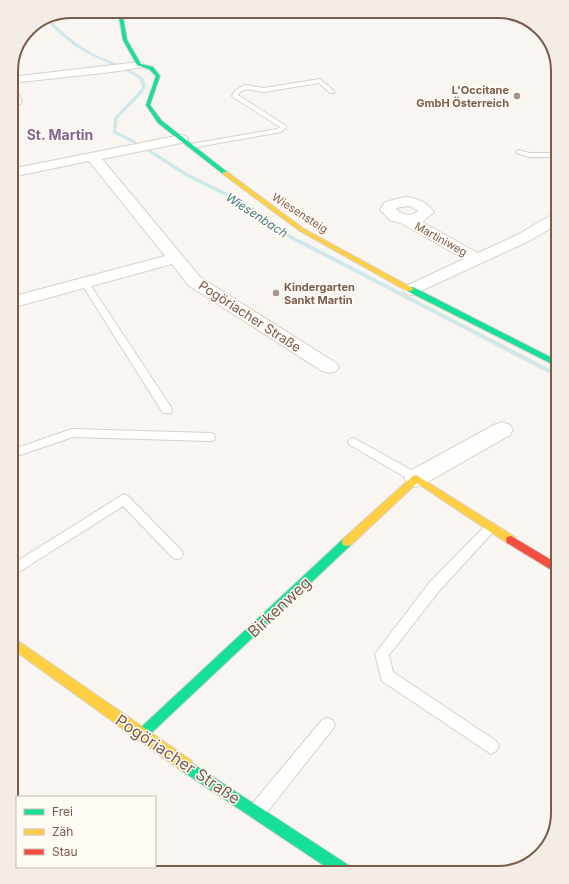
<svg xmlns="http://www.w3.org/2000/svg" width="569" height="884" font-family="Inter,sans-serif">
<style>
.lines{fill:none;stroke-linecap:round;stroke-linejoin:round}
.stream{fill:#d0e8ea;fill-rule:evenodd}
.lane-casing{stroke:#d7d1cb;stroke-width:2}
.street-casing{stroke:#d7d1cb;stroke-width:2}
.fast-casing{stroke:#d9d2cb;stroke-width:2}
.slow-casing{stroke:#d9d2cb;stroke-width:2}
.jam-casing{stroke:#d9d2cb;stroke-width:2}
.lane{fill:#fefefd;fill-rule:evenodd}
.street{fill:#fefefd;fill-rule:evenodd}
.fast{fill:#16e098;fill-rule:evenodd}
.slow{fill:#ffcf43;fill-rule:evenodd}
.jam{fill:#f24e42;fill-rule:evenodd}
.poi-dot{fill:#a69286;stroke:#fffaf3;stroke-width:1.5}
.labels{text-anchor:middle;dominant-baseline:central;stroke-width:3;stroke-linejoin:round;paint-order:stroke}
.far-poi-label{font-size:11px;font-weight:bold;fill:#7a5c4d;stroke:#fffaf3;text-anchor:end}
.far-street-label{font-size:11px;fill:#7a5c4d;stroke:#fffaf3}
.far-water-label{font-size:12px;font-style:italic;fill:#437c86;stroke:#fffaf3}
.street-label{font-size:13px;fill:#7a5c4d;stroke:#fffaf3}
.far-district-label{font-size:14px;font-weight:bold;fill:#846695;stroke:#fffaf3}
.near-street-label{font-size:16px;fill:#7a5c4d;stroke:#fffaf3}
.rim{fill:none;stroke:#7a5c4d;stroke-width:2}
</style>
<rect width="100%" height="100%" fill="#f9f5f0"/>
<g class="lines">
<!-- stream -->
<path class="stream" d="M 50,20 C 63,33 77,45 94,54 C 110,62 130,67 144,79 L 146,88 L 136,100 L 118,118 L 116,131 L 143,145 L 189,174 L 240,199 L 289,234 L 558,373 L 558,378 L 285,236 L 236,201 L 185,176 L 141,147 L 113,133 L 114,118 L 142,88 L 140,79 C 121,67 98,60 78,48 C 67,41 57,31 47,21 Z"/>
<!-- lane casing -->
<g class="lane-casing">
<g id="lane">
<path d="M 320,79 L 334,91 L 334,93 L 330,93 L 319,83 L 264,92 L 246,89 L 240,92 L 238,95 L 286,126 L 286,128 L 281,132 L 191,148 L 188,146 L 191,144 L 277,129 L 280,127 L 233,97 L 232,96 L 236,90 L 245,85 L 264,88 Z"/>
<path d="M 519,150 L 529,153 L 558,153 L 558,157 L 529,157 L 517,153 L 516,152 Z"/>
<path d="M 85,280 L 89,283 L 171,407 L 172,410 L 171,413 L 163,413 L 81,283 Z"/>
<path d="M 72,429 L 210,433 L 214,434 L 215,437 L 214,440 L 210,441 L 73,437 L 11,458 L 11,450 Z"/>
<path d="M 354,438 L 420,475 L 422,478 L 420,481 L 416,482 L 412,481 L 350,445 L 348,442 L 350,439 Z"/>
<path d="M 124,494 L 128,496 L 181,550 L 183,554 L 181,558 L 177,559 L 173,558 L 123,506 L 11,577 L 11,565 Z"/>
<path d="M 491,522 L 495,524 L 497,527 L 495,530 L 439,591 L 389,655 L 393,672 L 496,741 L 499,746 L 496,751 L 491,754 L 382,681 L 375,654 L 429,583 L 487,524 Z"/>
<path d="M 327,718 L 332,720 L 335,725 L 332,730 L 264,816 L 258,818 L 252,816 L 250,810 L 252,804 L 322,720 Z"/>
</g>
</g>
<!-- street casing -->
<g class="street-casing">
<g id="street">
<path d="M 205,11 L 226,11 L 221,14 L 198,18 L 193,15 L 195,13 Z"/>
<path d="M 139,62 L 143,63 L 144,65 L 143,67 L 112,72 L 11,83 L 11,77 Z"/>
<path d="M 11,87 L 15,88 L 22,101 L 20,104 L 16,105 L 11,103 Z"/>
<path d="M 181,135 L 186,136 L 188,139 L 186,142 L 102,159 L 200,277 L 336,363 L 339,367 L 336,371 L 329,373 L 322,371 L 188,285 L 172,264 L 11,308 L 11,297 L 165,256 L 89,161 L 11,177 L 11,169 Z"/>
<path d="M 405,197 C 418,198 426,202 434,212 L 422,222 L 478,253 L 517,235 L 553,214 L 558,212 L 558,224 L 529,241 L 412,295 L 406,294 L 403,290 L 406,286 L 464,259 L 401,223 L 390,220 L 380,210 L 385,202 ZM 410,206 L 418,211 C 411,217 401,215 396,209 L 400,207 Z"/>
<path d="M 502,422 L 510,425 L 513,430 L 510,435 L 424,484 L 416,487 L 408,484 L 404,478 L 408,472 L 494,425 Z"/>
</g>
</g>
<!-- fast casing -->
<g class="fast-casing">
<g id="fast">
<path d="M 118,11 L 122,11 L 127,40 L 141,64 L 153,67 L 160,76 L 150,105 L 162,121 L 227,172 L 227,174 L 223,174 L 158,123 L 146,105 L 156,76 L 149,69 L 137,65 L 123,40 Z"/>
<path d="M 407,287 L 413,287 L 558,361 L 558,367 L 407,291 Z"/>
<path d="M 347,538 L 351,539 L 352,542 L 351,545 L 145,739 L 141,741 L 137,739 L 135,735 L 137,731 L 343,539 Z"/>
<path d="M 187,760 L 353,868 L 355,873 L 335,873 L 182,771 L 181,766 L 182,761 Z"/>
</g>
</g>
<!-- slow casing -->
<g class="slow-casing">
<g id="slow">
<path d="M 223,172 L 227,172 L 304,229 L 414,289 L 410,291 L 407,291 L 300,231 L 223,174 Z"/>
<path d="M 416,475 L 515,537 L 516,540 L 515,543 L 511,544 L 507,543 L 417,483 L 351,545 L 347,546 L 343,545 L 342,542 L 343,539 L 413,476 Z"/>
<path d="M 11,636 L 192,761 L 193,766 L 192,771 L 187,772 L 182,771 L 137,739 L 11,648 Z"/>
</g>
</g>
<!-- jam casing -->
<g class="jam-casing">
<path id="jam" d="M 511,536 L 558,564 L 558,574 L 507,543 L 506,540 L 507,537 Z"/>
</g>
<!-- lane -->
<use href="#lane" class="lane"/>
<!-- street -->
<use href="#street" class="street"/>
<!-- fast -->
<use href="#fast" class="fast"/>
<!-- slow -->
<use href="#slow" class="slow"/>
<!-- jam -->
<use href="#jam" class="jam"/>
</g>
<!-- markers -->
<g class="poi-dot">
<circle cx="517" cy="96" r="4"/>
<circle cx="276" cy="293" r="4"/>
</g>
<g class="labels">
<!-- far-poi labels -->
<g class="far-poi-label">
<text x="509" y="90">L'Occitane<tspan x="509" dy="13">GmbH Österreich</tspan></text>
<text x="284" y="287" text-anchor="start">Kindergarten<tspan x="284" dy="13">Sankt Martin</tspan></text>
</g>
<!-- far-street labels -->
<g class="far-street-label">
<text transform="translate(300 213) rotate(33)">Wiesensteig</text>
<text transform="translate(441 239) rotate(29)">Martiniweg</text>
</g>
<!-- far-water labels -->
<g class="far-water-label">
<text transform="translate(257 215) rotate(33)">Wiesenbach</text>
</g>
<!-- street labels -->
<g class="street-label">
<text transform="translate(250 316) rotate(33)">Pogöriacher Straße</text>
</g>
<!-- far-district labels -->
<g class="far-district-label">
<text x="60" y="134">St. Martin</text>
</g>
<!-- near-street labels -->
<g class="near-street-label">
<text transform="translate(279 607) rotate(-43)">Birkenweg</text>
<text transform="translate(178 759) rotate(34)">Pogöriacher Straße</text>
</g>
</g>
<!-- crop -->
<path d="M0 0H569V884H0ZM71 18H498A53 53 0 0 1 551 71V813A53 53 0 0 1 498 866H71A53 53 0 0 1 18 813V71A53 53 0 0 1 71 18Z" fill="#f4ede6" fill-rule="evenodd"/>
<path class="rim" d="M71 18H498A53 53 0 0 1 551 71V813A53 53 0 0 1 498 866H71A53 53 0 0 1 18 813V71A53 53 0 0 1 71 18Z"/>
<!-- legend -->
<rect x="16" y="796" width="140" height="72" fill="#fffaf3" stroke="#cabbb1"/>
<rect x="24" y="809" width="20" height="6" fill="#16e098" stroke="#cabbb1"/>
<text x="52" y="816" font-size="12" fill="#7a5c4d">Frei</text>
<rect x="24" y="829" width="20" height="6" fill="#ffcf43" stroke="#cabbb1"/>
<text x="52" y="836" font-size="12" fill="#7a5c4d">Zäh</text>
<rect x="24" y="849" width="20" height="6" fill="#f24e42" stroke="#cabbb1"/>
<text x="52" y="856" font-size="12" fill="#7a5c4d">Stau</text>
</svg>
